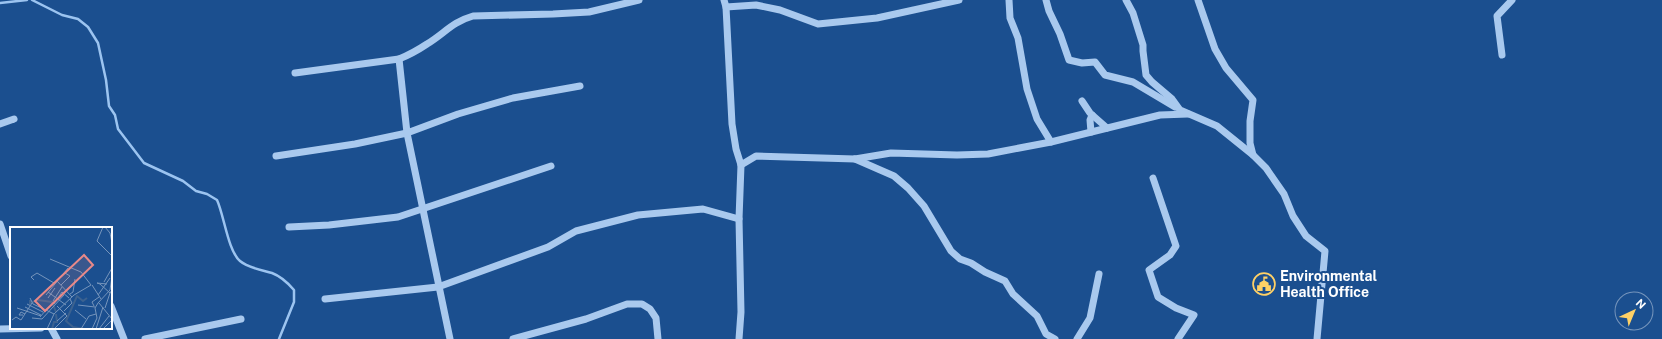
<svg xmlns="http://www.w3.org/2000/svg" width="1662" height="339" font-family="'Public Sans',sans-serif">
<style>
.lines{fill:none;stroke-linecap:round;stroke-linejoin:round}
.stream{stroke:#9cc4f0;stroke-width:2.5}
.minor{stroke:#a9c9ee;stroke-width:7}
.labels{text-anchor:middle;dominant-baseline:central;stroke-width:4;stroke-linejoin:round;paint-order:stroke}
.poi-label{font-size:14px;font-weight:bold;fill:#fff;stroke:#1b4f8f;text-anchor:start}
.inset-river{fill:none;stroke:#3c6290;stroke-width:2}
.inset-road{fill:none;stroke:#7695bc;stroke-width:1}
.view{fill:#e88989;fill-opacity:0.15;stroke:#e88989;stroke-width:2}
.inset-edge{fill:none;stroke:#fff;stroke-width:2}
</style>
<rect width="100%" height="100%" fill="#1b4f8f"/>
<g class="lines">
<!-- stream -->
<g class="stream">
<path d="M 32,0 L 62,15 L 78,19 L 88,27 L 98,43 L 106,80 L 109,106 L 115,115 L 118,129 L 144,163 L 183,181 L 196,191 L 207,194 L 217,200 C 224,215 228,251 240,261 C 248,268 262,270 272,273 C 280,276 288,283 294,290 L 294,302 L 279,339"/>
<path d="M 0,3 L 27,0"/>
</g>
<!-- minor -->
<g class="minor">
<path d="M 724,0 L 726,7 L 732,124 L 736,149 L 741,165 L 739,219 L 741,312 L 739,339"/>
<path d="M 1046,0 L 1049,11 L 1060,34 L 1069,60 L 1082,63 L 1095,62 L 1105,75 L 1133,82 L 1175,107"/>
<path d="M 1126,0 L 1133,13 L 1143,45 L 1143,51 L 1146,75 L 1152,82 L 1172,99 L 1180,110 L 1217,126 L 1253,155"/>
<path d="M 1198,0 L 1215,49 L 1226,68 L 1253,100 L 1250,121 L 1250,143 L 1253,155 L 1266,168 L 1284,194 L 1293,216 L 1306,236 L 1325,251 L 1317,339"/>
<path d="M 726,7 L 756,5 L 780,10 L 818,24 L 877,18 L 959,0"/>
<path d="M 1502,55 L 1497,16 L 1512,0"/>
<path d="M 399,59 L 407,133 L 450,339"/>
<path d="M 295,73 L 399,59 C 409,55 418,50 427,44 C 445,33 452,22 473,16 L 553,14 L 589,12 L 639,0"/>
<path d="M 1082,101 L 1090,113 L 1107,128"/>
<path d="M 0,124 L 14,119"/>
<path d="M 1091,132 L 1090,120 L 1092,115"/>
<path d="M 1051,142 L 1160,115 L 1188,114"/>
<path d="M 276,156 L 355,144 L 407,133 L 458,114 L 513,98 L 580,86"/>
<path d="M 855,159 L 894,176 L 908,188 L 924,206 L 951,251 L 960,259 L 971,263 L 985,272 L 1005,281 L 1013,294 L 1037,316 L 1046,334 L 1055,339"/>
<path d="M 741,165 L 756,156 L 855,159 L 891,153 L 957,155 L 988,154 L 1051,142 L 1037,119 L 1027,89 L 1018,38 L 1010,18 L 1009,0"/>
<path d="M 1153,178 L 1176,246 L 1170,255 L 1149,270 L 1158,297 L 1176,308 L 1194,315 L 1178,339"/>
<path d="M 0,224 L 11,256"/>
<path d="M 289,227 L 329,225 L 398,217 L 551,166"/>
<path d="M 325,299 L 438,287 L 548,247 L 576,231 L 638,215 L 703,209 L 739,219"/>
<path d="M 111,306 L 124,339"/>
<path d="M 51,328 L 57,339"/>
<path d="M 0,329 L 41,328"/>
<path d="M 145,339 L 241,319"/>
<path d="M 513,339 L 586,319 L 627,304 L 642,304 L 650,309 L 656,318 L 658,339"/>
<path d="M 1077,339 L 1090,318 L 1099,274"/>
</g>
</g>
<!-- icons -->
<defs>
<g id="civic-ring" transform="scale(1.15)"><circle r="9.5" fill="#1b4f8f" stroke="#ffd166" stroke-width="1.5"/><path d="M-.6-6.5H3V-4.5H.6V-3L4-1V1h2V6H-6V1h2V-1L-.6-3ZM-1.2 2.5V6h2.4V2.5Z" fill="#ffd166"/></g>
</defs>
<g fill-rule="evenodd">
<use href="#civic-ring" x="1264" y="284"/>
</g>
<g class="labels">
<!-- poi labels -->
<g class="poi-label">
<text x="1280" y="276">Environmental<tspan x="1280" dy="16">Health Office</tspan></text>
</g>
</g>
<!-- overview -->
<g transform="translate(10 227)">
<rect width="102" height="102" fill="#1b4f8f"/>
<path class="inset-river" d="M 20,73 L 20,76 L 28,73 L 42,75 L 46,85M 42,102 L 44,95 L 47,95 L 46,87M 74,102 L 63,100 L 56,94 L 67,69 L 73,74 L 77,71"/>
<path class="inset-road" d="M 93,0 L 87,14 L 102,29M 95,0 L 100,6 L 102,16M 40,32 L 71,45 L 81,58M 24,53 L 21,50 L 27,46 L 44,56M 47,54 L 62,70M 94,55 L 102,41M 90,57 L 87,56 L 97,57M 90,57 L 100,66 L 102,63M 51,58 L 60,49 L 55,46M 82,58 L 91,72M 38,65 L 56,78M 60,67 L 63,65 L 65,52M 36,68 L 58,41M 88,68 L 100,51M 20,71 L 23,77 L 36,83M 38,71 L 45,61M 43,74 L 52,60M 88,76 L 100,63 L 102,49M 89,76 L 102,92M 17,77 L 33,85M 44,77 L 52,65 L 59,71M 68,78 L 85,80M 84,79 L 82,75 L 89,70M 15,80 L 31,88M 7,81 L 31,89M 95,81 L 100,66M 65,83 L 76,92M 54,84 L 62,76 L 60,72M 13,88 L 9,88 L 11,85 L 15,87M 30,90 L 36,83 L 44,87M 22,91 L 32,92 L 54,68M 2,93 L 6,90 L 11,93 L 22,76M 47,94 L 56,86M 37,102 L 44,87 L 64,68 L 81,58M 44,102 L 57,89 L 47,79M 71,102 L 79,89 L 86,87M 82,102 L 87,91 L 85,81 L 88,76M 86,102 L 93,80M 89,102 L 99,89M 93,102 L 102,93"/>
<path class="view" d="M 74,28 L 83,38 L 35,84 L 25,74 Z"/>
<rect width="102" height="102" class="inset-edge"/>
</g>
<!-- north arrow -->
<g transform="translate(1634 311) rotate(44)"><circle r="19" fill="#1b4f8f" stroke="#7695bc"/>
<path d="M0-3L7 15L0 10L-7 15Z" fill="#ffd166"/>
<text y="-6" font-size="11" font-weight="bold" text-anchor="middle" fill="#ffffff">N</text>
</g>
</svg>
